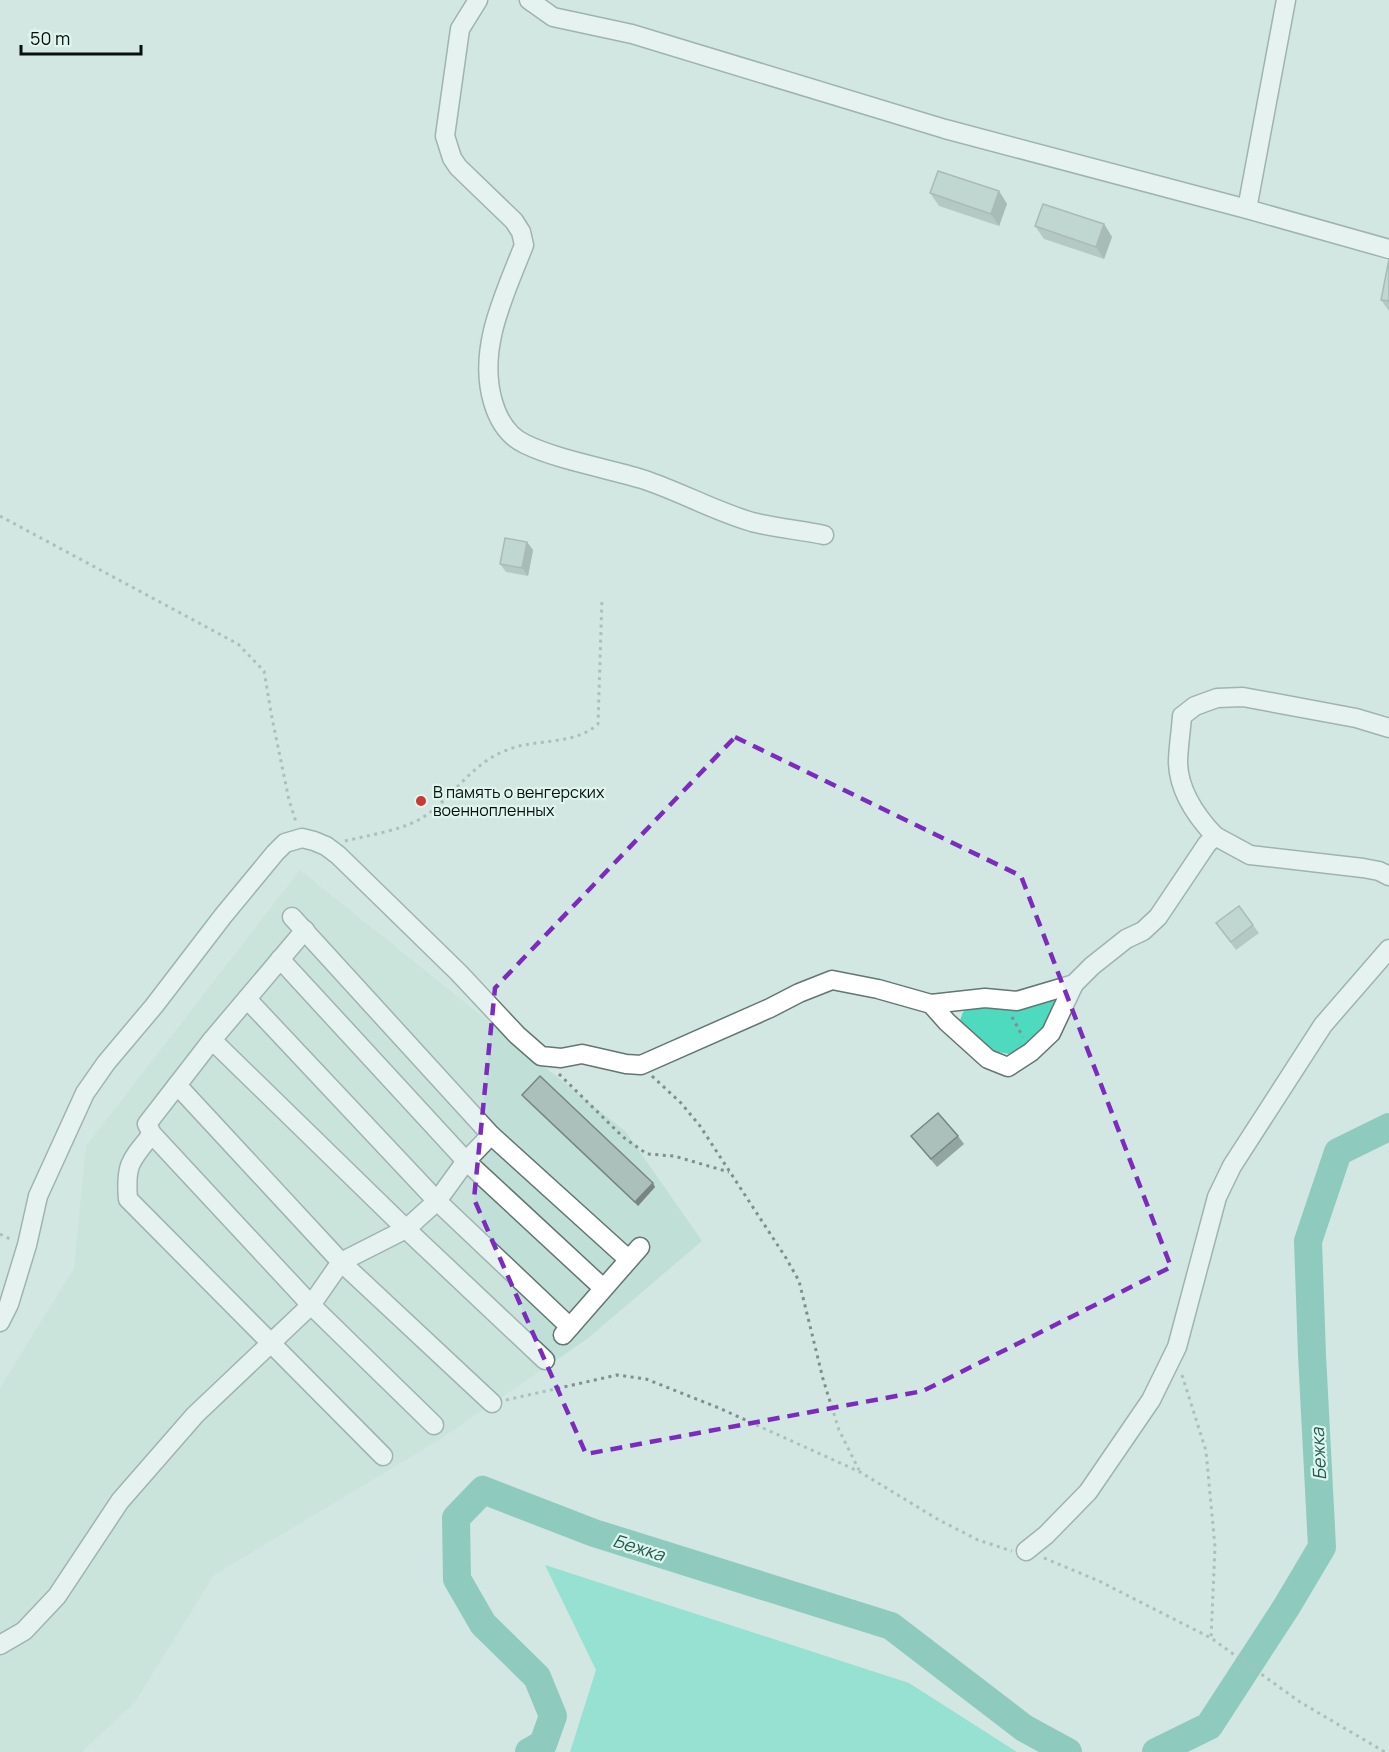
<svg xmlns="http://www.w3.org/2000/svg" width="1389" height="1752" font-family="Manrope,sans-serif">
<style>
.built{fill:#c0dfd6}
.green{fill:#4edabe}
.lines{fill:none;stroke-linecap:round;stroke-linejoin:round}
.river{stroke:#3ca892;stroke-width:28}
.minor-casing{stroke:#637671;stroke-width:21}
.path{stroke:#808f8b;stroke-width:3;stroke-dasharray:3 4.5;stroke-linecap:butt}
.minor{stroke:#fff;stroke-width:18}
.wall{fill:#93a5a0}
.shaded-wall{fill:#788682}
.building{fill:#abc0ba;stroke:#788682;stroke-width:1.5}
.marked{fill:none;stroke:#7b2cbf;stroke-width:4.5;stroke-dasharray:12 8;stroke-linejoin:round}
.poi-dot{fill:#c83a35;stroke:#dff5ee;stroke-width:2}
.labels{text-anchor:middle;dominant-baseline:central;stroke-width:4.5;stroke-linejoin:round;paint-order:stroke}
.poi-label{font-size:16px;fill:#080f0d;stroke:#dff5ee;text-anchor:start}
.water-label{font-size:18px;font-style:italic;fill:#225c50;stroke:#dff5ee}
</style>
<rect width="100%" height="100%" fill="#d2e7e1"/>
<!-- built -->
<path class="built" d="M 300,870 L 626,1132 L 702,1241 L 587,1339 L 439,1440 L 214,1575 L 135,1702 L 82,1752 L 0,1752 L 0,1388 L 74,1268 L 86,1146 Z"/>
<!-- green -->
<g class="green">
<path d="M 1051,994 L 1058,1008 L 1049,1025 L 1027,1045 L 1009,1054 L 993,1051 L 958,1026 L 963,1012 L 974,1005 Z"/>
<path d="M 545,1565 L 909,1683 L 1017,1752 L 570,1752 L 596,1670 Z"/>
</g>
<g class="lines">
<!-- river -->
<g class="river">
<path d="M 529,1752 L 543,1744 L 553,1716 L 537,1677 L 483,1624 L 457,1579 L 456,1518 L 483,1490 L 594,1533 L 891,1626 L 1024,1728 L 1068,1752"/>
<path d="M 1156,1752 L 1209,1726 L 1287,1606 L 1322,1547 L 1312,1355 L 1308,1241 L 1338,1152 L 1389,1127"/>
</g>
<!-- minor casing -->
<g class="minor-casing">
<g id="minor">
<path d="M 478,0 L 460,29 L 445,136 L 452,158 L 458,167 L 514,221 L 521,232 L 524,245 C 505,294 477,348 493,402 C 498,419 508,436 525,444 C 558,460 606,468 642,479 C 679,491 714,511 752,522 C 775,528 800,530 824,535"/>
<path d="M 529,0 L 553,17 L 632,34 L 945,129 L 1247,209 L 1389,249"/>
<path d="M 1247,209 L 1286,0"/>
<path d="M 1215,836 C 1196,816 1179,792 1178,763 C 1178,748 1181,732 1182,716 L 1195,706 L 1217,698 L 1243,697 L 1356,718 L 1389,728"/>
<path d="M 292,917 L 491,1135 L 628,1259"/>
<path d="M 305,930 L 212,1040 L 147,1124 L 152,1134 L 311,1305 L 434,1425"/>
<path d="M 280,959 L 466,1161 L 603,1288"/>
<path d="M 247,999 L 437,1201 L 570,1327"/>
<path d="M 931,1004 L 985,998 L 1017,1001 L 1074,984"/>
<path d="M 212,1040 L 406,1229 L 545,1360"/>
<path d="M 177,1085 L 341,1262 L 492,1403"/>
<path d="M 152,1134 C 131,1160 125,1164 128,1199 L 383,1456"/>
<path d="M 0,1322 L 9,1304 L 27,1245 L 38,1196 L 85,1093 L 106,1063 L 154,1006 L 223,916 L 275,853 L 285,843 L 302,838 L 314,841 L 326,846 L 338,855 L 459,973 L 517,1035 L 541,1056 L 561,1058 L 582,1054 L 626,1064 L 641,1065 L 770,1008 L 799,993 L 832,980 L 878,989 L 931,1004 L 947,1022 L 988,1059 L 1008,1067 L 1031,1052 L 1051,1033 L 1074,984 L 1092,966 L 1126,939 L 1143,931 L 1158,917 L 1207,844 L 1215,836 L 1250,855 L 1363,868 L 1379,871 L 1389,876"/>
<path d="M 563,1335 L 640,1247"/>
<path d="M 1026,1551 L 1046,1535 L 1088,1492 L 1151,1400 L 1177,1347 L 1217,1197 L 1232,1166 L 1323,1025 L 1389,949"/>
<path d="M 0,1645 L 24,1631 L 57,1596 L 120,1501 L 195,1415 L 311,1305 L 341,1262 L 406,1229 L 437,1201 L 466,1161 L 491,1135"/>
</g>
</g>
<!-- path -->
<g class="path">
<path d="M 0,516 L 238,644 L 264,671 L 272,718 L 289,800 L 296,822"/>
<path d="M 345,841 C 369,835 405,830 425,816 C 453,797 473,762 507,750 C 536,738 574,746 598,724 L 602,598"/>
<path d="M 1012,1017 L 1023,1037"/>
<path d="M 559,1074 L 623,1137 L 647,1154 L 674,1156 L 729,1172"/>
<path d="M 652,1076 L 681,1103 L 700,1126 L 786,1258 L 799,1281 L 823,1379 L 839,1430 L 859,1470"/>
<path d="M 0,1234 L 12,1240"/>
<path d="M 1182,1375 L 1206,1451 L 1215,1547 L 1211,1638"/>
<path d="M 506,1400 L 617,1375 L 646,1379 L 719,1408 L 860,1472 L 939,1520 L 978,1540 L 1012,1551"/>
<path d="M 1044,1558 L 1099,1581 L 1211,1638 L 1300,1702 L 1385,1752"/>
</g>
<!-- minor -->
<use href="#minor" class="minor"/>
</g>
<!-- wall -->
<g class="wall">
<path d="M 999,191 L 1007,204 L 999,226 L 939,206 L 930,193 Z"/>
<path d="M 1104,224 L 1112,237 L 1104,259 L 1044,239 L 1035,226 Z"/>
<path d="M 1389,259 L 1389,311 L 1381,300 Z"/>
<path d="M 527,542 L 533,550 L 528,576 L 506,572 L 500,564 Z"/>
<path d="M 1216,923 L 1253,925 L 1259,933 L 1236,950 Z"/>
<path d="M 522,1095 L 655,1187 L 638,1206 L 525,1099 Z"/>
<path d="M 911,1136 L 958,1136 L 964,1144 L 937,1167 Z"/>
</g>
<!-- shaded-wall -->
<g class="shaded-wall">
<path d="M 999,191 L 1007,204 L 999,226 L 991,214 Z"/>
<path d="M 1104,224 L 1112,237 L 1104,259 L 1096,247 Z"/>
<path d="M 527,542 L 533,550 L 528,576 L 522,568 Z"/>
<path d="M 653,1183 L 655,1187 L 638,1206 L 635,1202 Z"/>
</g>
<!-- building -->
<g class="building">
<path d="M 938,171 L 999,191 L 991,214 L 930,193 Z"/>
<path d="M 1043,204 L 1104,224 L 1096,247 L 1035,226 Z"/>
<path d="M 1389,259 L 1389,301 L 1381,300 Z"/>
<path d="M 505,538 L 527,542 L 522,568 L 500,564 Z"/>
<path d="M 1239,906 L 1253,925 L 1231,942 L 1216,923 Z"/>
<path d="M 540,1076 L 653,1183 L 635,1202 L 522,1095 Z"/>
<path d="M 938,1113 L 958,1136 L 931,1159 L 911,1136 Z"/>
</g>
<!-- marked area -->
<path d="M0 0H1389V1752H0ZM 735,737 L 1021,876 L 1171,1267 L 923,1391 L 586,1454 L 474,1199 L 495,988 Z" fill="#d2e7e1" fill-opacity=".55" fill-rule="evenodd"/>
<path class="marked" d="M 735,737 L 1021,876 L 1171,1267 L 923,1391 L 586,1454 L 474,1199 L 495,988 Z"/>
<!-- markers -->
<circle class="poi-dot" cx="421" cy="801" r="6"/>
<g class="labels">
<!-- poi labels -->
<g class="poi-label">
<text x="433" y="792">В память о венгерских<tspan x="433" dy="18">военнопленных</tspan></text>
</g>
<!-- water labels -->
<g class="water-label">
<text transform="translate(1318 1454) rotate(-93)">Бежка</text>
<text transform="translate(639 1547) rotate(17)">Бежка</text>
</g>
</g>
<!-- scale -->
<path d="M21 45v9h120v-9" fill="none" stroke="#080f0d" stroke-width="3"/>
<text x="30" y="45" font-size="18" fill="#080f0d" stroke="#dff5ee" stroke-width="4.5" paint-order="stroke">50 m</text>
</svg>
